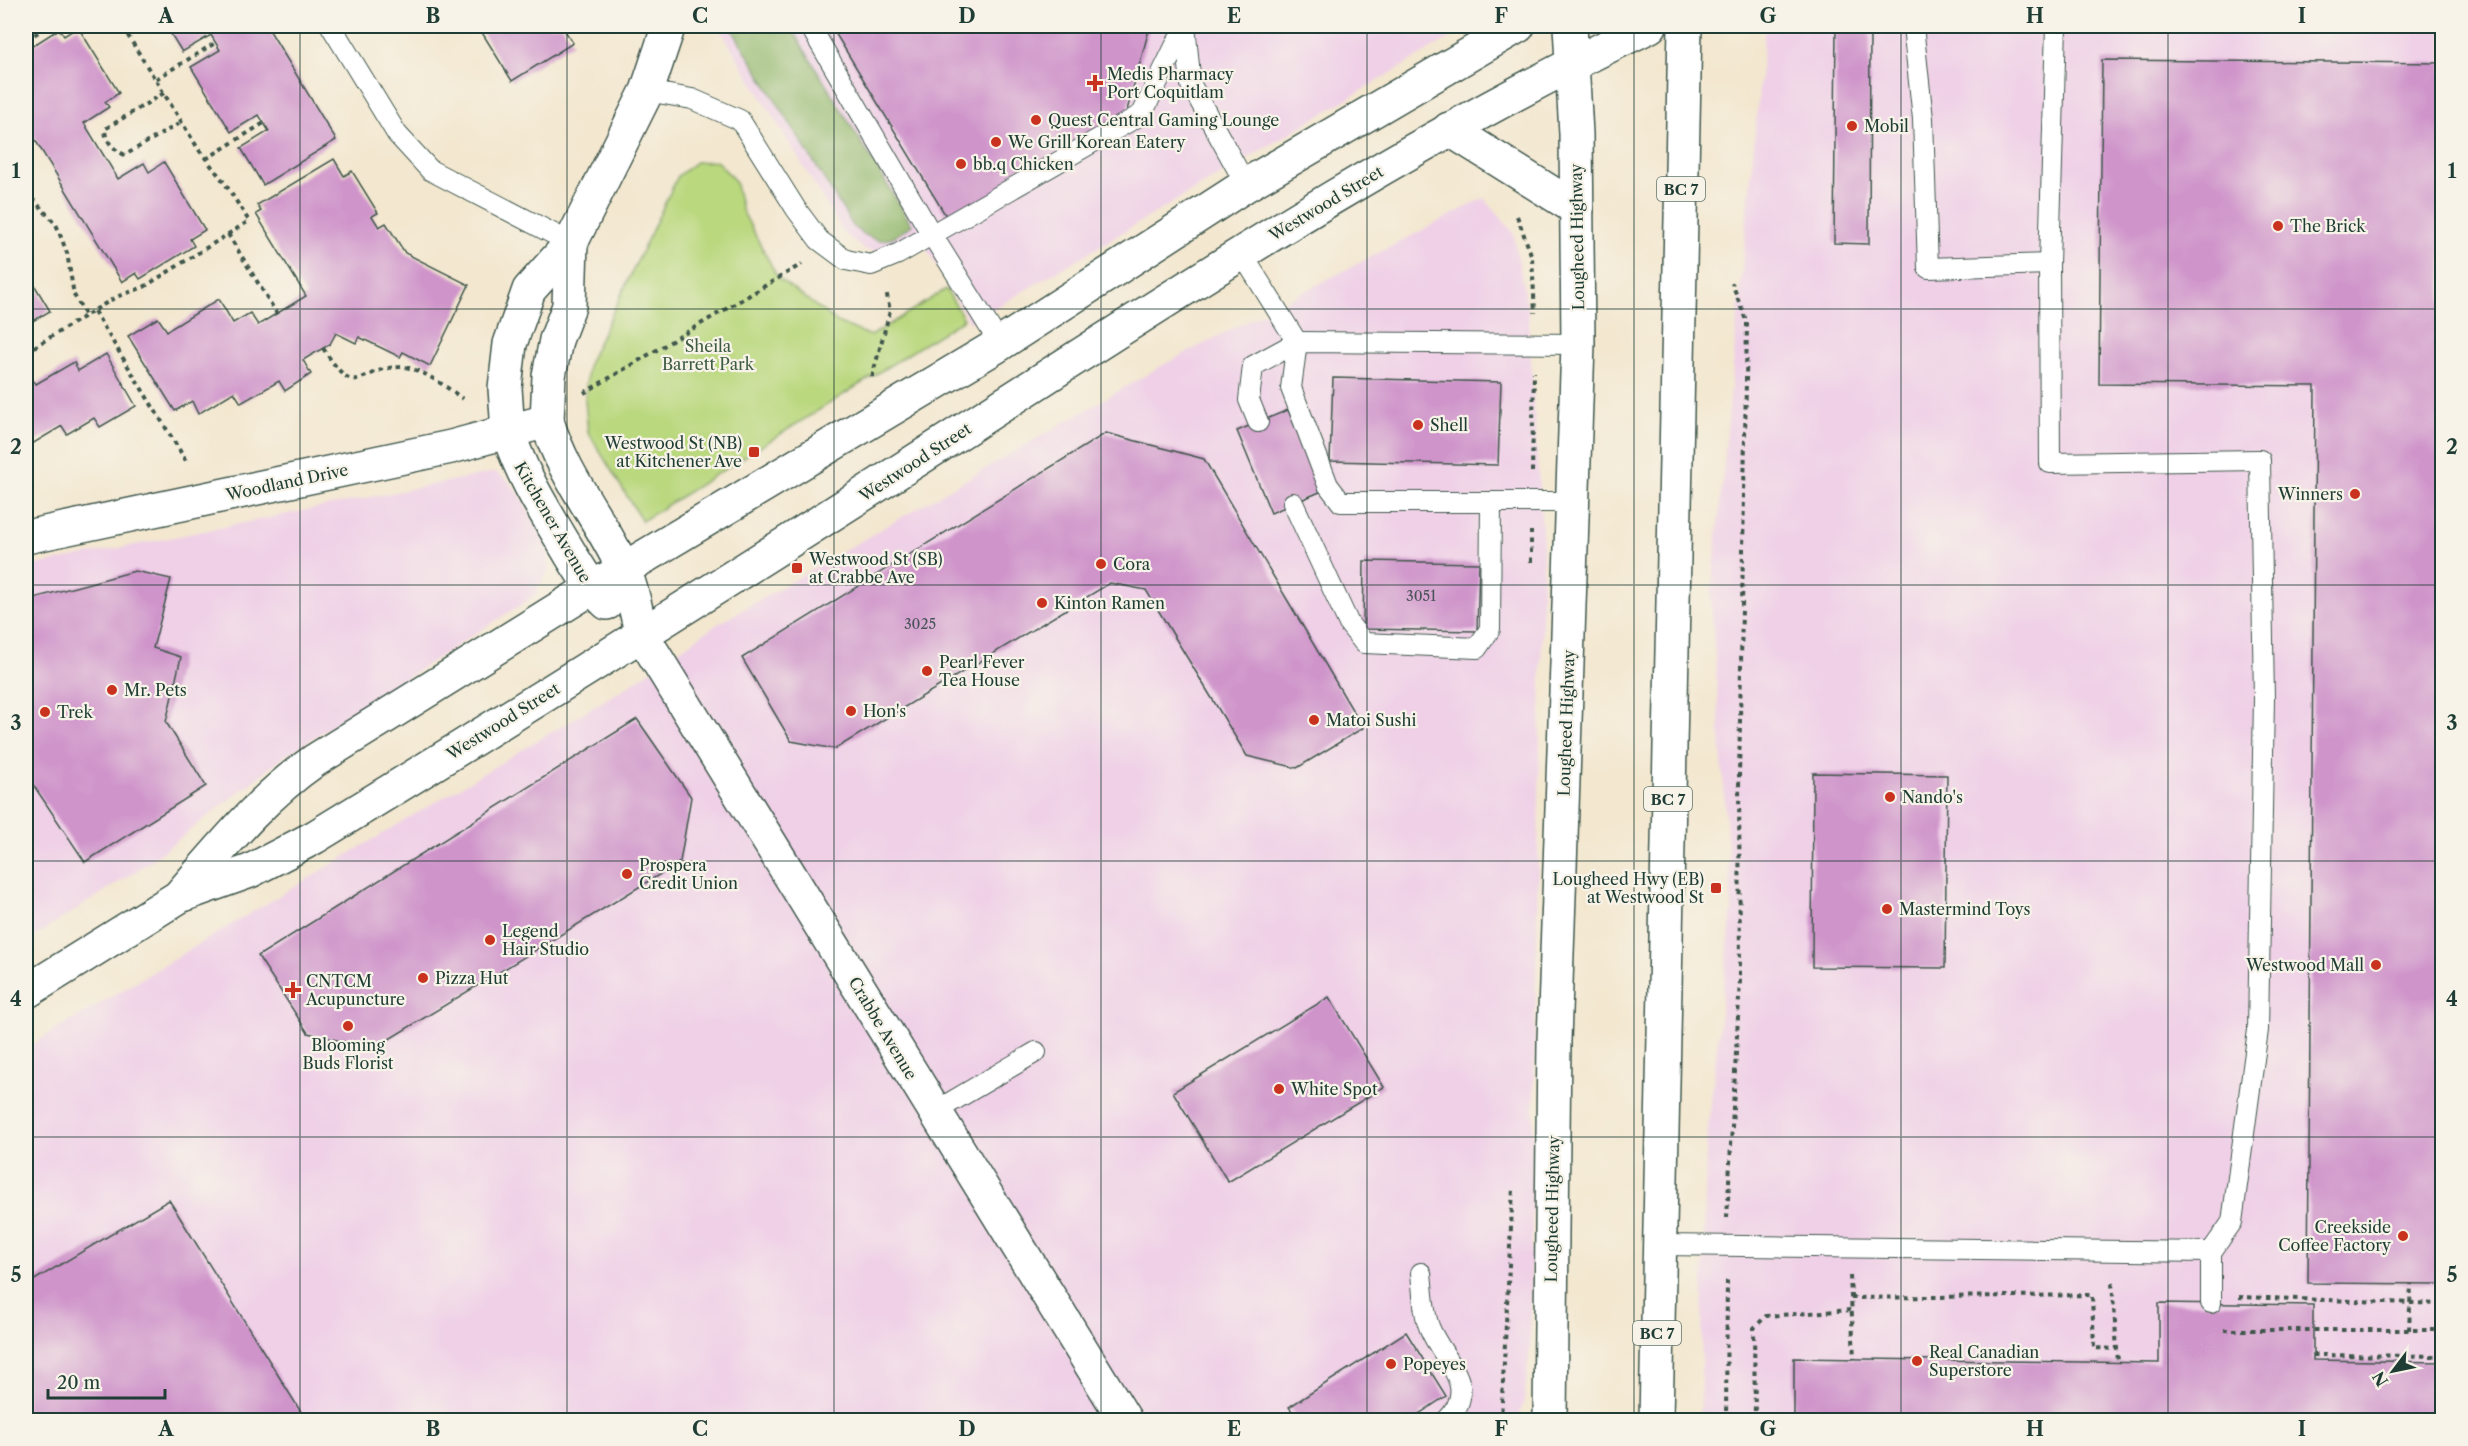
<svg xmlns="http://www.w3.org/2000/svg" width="2468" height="1446" font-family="'Libre Caslon Text',serif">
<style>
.built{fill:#efd0e7}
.green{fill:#bad87e;stroke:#6c8a59;stroke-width:1.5}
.forest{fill:#93b86d;stroke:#597a50;stroke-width:1.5}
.building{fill:#cf94ca}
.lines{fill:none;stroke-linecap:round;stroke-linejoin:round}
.lane-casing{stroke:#3f564b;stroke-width:22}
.street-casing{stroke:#3f564b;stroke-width:36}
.secondary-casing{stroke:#3f564b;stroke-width:36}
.primary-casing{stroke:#3f564b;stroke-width:36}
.path{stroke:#3f564b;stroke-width:4;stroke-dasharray:4.5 4.5;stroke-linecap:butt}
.lane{stroke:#fff;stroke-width:20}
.street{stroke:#fff;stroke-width:33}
.secondary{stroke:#fff;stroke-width:33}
.primary{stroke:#fff;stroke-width:33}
.grid{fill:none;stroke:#1f3d34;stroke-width:1.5;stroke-opacity:0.55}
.poi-dot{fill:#c8321e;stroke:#f7f3e8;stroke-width:2}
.labels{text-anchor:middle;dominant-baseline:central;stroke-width:4.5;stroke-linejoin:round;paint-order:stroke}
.number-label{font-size:14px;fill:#4b535a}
.shield{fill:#f7f3e8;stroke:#60746a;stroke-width:1.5}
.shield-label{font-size:15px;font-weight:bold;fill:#1f3d34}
.poi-label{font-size:16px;fill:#1f3d34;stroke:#f7f3e8;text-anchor:start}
.street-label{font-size:16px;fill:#1f3d34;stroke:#f7f3e8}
.park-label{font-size:16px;fill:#3e5c43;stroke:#f7f3e8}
.neatline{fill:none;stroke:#1f3d34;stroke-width:2}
.grid-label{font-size:20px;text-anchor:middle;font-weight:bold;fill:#1f3d34}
</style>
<rect width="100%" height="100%" fill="#f7f3e8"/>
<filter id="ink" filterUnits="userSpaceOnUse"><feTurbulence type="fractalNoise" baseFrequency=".0167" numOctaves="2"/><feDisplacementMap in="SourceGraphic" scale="12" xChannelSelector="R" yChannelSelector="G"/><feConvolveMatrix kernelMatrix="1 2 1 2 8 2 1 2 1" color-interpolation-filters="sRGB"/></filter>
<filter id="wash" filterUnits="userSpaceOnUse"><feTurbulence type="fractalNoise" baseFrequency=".008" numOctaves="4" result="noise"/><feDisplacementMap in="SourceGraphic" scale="24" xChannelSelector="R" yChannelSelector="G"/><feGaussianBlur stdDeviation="1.35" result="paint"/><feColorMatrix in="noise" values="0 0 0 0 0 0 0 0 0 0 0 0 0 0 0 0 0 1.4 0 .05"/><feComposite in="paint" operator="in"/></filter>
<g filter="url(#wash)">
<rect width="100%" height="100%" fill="#f3e7cf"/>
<!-- built -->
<g class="built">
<path d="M 718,26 L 1470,26 L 970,323 L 921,239 L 884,253 L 863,249 L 844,233 Z"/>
<path d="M 1765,26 L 2442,26 L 2442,1420 L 1700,1420 L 1706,1147 L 1732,910 L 1711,600 Z"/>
<path d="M 1484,198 L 1513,232 L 1528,311 L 1543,547 L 1530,1346 L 1524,1400 L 1517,1420 L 26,1420 L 26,1048 L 625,688 L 713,627 L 1165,364 Z"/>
<path d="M 495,472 L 507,480 L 520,495 L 549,548 L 549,569 L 534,596 L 285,756 L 147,864 L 26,942 L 26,567 Z"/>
</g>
<!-- green -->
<path class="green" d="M 717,161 L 735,181 L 742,210 L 778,278 L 839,323 L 871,336 L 946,289 L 964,319 L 642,521 L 588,432 L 585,400 L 588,364 L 678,176 L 696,162 Z"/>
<!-- forest -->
<path class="forest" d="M 730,26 L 790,26 L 912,225 C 887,243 878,247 853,226 Z"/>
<g id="blocks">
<!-- building -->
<g class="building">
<path d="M 166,26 L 267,26 L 336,140 L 263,185 L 241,148 L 269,131 L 259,115 L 231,132 L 191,67 L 220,50 L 211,35 L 182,52 Z"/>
<path d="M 467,26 L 562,26 L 573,43 L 512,81 L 478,26 L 470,30 Z"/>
<path d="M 831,26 L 1150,26 L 1126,114 L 949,221 Z"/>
<path d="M 1836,26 L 1870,26 L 1869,244 L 1834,243 Z"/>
<path d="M 78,27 L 119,93 L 105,102 L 109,107 L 84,123 L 118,179 L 144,163 L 149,172 L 164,162 L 205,230 L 190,239 L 194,246 L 140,279 L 136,273 L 122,282 L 26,125 L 26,50 L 59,29 L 64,36 Z"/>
<path d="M 2102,60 L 2442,63 L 2442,1284 L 2308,1283 L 2315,386 L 2099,384 Z"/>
<path d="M 334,159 L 344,176 L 352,171 L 378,213 L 372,216 L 379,227 L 386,223 L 405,253 L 469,285 L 430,366 L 403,352 L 400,357 L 359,337 L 356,343 L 336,333 L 330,344 L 303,360 L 311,374 L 285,391 L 279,381 L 241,403 L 234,392 L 198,414 L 192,401 L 175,411 L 128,336 L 158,318 L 167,331 L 219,299 L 233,323 L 250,313 L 258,325 L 306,296 L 256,214 L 261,211 L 257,205 Z"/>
<path d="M 26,271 L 50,311 L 26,325 Z"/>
<path d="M 106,354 L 136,406 L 100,427 L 94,418 L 67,434 L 62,426 L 27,447 L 26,379 L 28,377 L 36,384 L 74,362 L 78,371 Z"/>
<path d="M 1333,378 L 1501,382 L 1498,465 L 1330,461 Z"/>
<path d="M 1288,410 L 1322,491 L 1271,513 L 1237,431 Z"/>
<path d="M 1106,433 L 1204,459 L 1363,728 L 1297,768 L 1247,756 L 1146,590 L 1110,583 L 835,749 L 791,741 L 742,658 Z"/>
<path d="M 1364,561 L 1479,563 L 1477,631 L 1363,629 Z"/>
<path d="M 135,571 L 171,579 L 153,648 L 181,657 L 166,722 L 206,786 L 85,862 L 26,774 L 26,600 Z"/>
<path d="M 637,719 L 691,797 L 680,862 L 373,1049 L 308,1033 L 258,956 Z"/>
<path d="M 1813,773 L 1947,775 L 1945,968 L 1812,967 Z"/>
<path d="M 1329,997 L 1384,1087 L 1228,1182 L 1173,1092 Z"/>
<path d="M 169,1200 L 306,1420 L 26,1420 L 26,1285 Z"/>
<path d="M 2159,1303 L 2313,1305 L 2313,1360 L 2442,1362 L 2442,1420 L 1794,1420 L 1794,1358 L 2159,1363 Z"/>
<path d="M 1406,1332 L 1446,1396 L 1419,1414 L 1423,1420 L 1298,1420 L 1289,1407 Z"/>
</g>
</g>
</g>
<g filter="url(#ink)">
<use href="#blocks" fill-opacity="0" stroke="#3f564b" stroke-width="1.5"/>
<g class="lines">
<!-- lane casing -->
<g class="lane-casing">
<g id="lane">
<path d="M 331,26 L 397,134 L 430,170 L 571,243"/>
<path d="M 810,26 L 932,235 L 1000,344"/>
<path d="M 1185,26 L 1191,85 L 1246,185"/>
<path d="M 1913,26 L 1923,119 L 1928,268 L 2049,264"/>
<path d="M 647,91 L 692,99 L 740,120 L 796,209 L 819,240 L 846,260 L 871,265 L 898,254 L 1142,114 L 1185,26"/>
<path d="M 1242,254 L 1297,342 L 1291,388 L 1328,485 L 1341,502 L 1574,502"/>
<path d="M 1258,422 L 1249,400 L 1253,366 L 1297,342 L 1578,344"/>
<path d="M 1293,503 L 1349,624 L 1364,643 L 1477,648 L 1490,629 L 1491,502"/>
<path d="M 934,1112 L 1036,1052"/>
<path d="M 1659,1245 L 2211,1252 L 2232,1222 L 2258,1030 L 2264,699 L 2260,460 L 2050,463 L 2049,264 L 2056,26"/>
<path d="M 2211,1252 L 2211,1303"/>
<path d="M 1421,1273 C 1423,1290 1423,1313 1430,1329 C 1444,1362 1480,1386 1447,1420"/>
</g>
</g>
<!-- street casing -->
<g class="street-casing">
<g id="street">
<path d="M 547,421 L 549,376 L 556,340 L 569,306 L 571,243"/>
<path d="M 508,432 L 505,388 L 510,344 L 529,290 L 571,243 L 647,91 L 667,31 L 667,26"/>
<path d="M 642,635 L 1125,1420"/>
</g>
</g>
<!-- secondary casing -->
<g class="secondary-casing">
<g id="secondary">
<path d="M 508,432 C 520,470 539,502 559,535 C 574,560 586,583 607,603"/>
<path d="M 26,537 L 451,447 L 547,421 C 564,478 599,516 623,568 C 633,588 636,614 642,635"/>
<path d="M 181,894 C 222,847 262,797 314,761 L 592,588 L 1000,344 L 1246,185 L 1518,26"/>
<path d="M 26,992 L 180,896 L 250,871 L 315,837 C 536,702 755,564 973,424 C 1193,283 1413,138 1650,26"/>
</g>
</g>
<!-- primary casing -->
<g class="primary-casing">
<g id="primary">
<path d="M 1449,129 L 1577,209"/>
<path d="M 1550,1420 L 1554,1041 L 1578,344 L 1576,134 L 1570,26"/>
<path d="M 1656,1420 L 1685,26"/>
</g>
</g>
<!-- path -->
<g class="path">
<path d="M 26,34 L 32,36 L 49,26"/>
<path d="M 156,79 L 215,43"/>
<path d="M 164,93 L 105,129 C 105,141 114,150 125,155 L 182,122"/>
<path d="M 206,159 L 264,123"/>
<path d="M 26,192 L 56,224 L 67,253 L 74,295 L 86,316"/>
<path d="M 1517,216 L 1532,257 L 1535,313"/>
<path d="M 228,234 L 277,314"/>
<path d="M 94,311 L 188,464"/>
<path d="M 323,348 C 358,404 357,368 400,367 C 419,366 448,388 463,399"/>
<path d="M 26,352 L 116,297 L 144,287 L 249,221 L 224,182 L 199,150 L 122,26"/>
<path d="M 872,377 L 890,311 L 886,290"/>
<path d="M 584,393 L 802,264"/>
<path d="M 1532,472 L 1534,372"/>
<path d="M 1531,562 L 1531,531"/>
<path d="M 1727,1218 L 1740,980 L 1739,777 L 1747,323 L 1732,283"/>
<path d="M 1850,1276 L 1854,1359"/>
<path d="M 2112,1283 L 2118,1362"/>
<path d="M 2239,1297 L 2442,1304"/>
<path d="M 1851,1298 L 2092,1295 L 2094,1348 L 2117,1349"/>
<path d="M 2224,1330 L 2442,1330"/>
<path d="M 2409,1330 L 2411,1284"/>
<path d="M 2313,1355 L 2442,1356"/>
<path d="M 1501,1420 L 1513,1188"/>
<path d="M 1726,1420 L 1727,1276"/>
<path d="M 1755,1420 L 1754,1328 L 1766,1316 L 1852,1310"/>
</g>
<!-- lane -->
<use href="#lane" class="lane"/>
<!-- street -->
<use href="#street" class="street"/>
<!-- secondary -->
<use href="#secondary" class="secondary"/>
<!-- primary -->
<use href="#primary" class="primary"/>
</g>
</g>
<!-- grid -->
<path class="grid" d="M 300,26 L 300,1420M 567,26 L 567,1420M 834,26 L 834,1420M 1101,26 L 1101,1420M 1367,26 L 1367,1420M 1634,26 L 1634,1420M 1901,26 L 1901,1420M 2168,26 L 2168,1420M 26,309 L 2442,309M 26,585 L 2442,585M 26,861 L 2442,861M 26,1137 L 2442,1137"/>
<!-- markers -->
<g class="poi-dot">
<path d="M1092 74h6v6h6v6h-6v6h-6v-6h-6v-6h6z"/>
<circle cx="1036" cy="120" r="6"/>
<circle cx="1852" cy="126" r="6"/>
<circle cx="996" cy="142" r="6"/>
<circle cx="961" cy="164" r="6"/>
<circle cx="2278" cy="226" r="6"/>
<circle cx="1418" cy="425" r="6"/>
<rect x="748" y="446" width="12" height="12" rx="3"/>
<circle cx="2355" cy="494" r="6"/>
<circle cx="1101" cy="564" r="6"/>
<rect x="791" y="562" width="12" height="12" rx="3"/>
<circle cx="1042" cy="603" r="6"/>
<circle cx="927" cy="671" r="6"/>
<circle cx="112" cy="690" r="6"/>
<circle cx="851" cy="711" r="6"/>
<circle cx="45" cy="712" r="6"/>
<circle cx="1314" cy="720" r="6"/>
<circle cx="1890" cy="797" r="6"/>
<circle cx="627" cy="874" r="6"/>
<rect x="1710" y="882" width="12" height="12" rx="3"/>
<circle cx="1887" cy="909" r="6"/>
<circle cx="490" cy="940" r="6"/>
<circle cx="2376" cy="965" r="6"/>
<circle cx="423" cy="978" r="6"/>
<path d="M290 981h6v6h6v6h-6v6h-6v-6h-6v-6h6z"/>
<circle cx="348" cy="1026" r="6"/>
<circle cx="1279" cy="1089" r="6"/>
<circle cx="2403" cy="1236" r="6"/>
<circle cx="1917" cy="1361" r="6"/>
<circle cx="1391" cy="1364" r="6"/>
</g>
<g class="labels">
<!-- number labels -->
<g class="number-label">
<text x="1421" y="596">3051</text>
<text x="920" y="624">3025</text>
</g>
<!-- shield labels -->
<g class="shield">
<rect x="1657" y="177" width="48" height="24" rx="4.5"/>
<rect x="1644" y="787" width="48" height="24" rx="4.5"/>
<rect x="1633" y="1321" width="48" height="24" rx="4.5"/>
</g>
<g class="shield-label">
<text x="1681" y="189">BC 7</text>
<text x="1668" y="799">BC 7</text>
<text x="1657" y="1333">BC 7</text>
</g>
<!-- poi labels -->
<g class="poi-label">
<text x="1107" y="74">Medis Pharmacy<tspan x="1107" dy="18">Port Coquitlam</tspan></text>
<text x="1048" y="120">Quest Central Gaming Lounge</text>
<text x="1864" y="126">Mobil</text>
<text x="1008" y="142">We Grill Korean Eatery</text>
<text x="973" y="164">bb.q Chicken</text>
<text x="2290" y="226">The Brick</text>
<text x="1430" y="425">Shell</text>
<text x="742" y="443" text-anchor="end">Westwood St (NB)<tspan x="742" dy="18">at Kitchener Ave</tspan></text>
<text x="2343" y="494" text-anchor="end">Winners</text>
<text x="809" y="559">Westwood St (SB)<tspan x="809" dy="18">at Crabbe Ave</tspan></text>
<text x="1113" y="564">Cora</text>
<text x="1054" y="603">Kinton Ramen</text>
<text x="939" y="662">Pearl Fever<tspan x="939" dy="18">Tea House</tspan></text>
<text x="124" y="690">Mr. Pets</text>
<text x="863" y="711">Hon's</text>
<text x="57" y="712">Trek</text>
<text x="1326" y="720">Matoi Sushi</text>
<text x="1902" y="797">Nando's</text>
<text x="639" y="865">Prospera<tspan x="639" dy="18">Credit Union</tspan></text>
<text x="1704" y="879" text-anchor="end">Lougheed Hwy (EB)<tspan x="1704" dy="18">at Westwood St</tspan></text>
<text x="1899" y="909">Mastermind Toys</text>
<text x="502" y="931">Legend<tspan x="502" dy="18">Hair Studio</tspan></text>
<text x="2364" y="965" text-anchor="end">Westwood Mall</text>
<text x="435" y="978">Pizza Hut</text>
<text x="306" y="981">CNTCM<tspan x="306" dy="18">Acupuncture</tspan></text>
<text x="348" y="1045" text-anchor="middle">Blooming<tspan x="348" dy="18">Buds Florist</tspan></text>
<text x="1291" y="1089">White Spot</text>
<text x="2391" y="1227" text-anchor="end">Creekside<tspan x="2391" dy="18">Coffee Factory</tspan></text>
<text x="1929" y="1352">Real Canadian<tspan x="1929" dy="18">Superstore</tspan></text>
<text x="1403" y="1364">Popeyes</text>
</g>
<!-- street labels -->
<g class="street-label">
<text transform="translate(1326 203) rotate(-31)">Westwood Street</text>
<text transform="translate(1577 237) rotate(-91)">Lougheed Highway</text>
<text transform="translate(915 462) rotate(-33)">Westwood Street</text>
<text transform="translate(287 482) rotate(-12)">Woodland Drive</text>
<text transform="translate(553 522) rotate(60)">Kitchener Avenue</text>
<text transform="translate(503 721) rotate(-32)">Westwood Street</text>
<text transform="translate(1566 723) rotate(-88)">Lougheed Highway</text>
<text transform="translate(883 1028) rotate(59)">Crabbe Avenue</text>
<text transform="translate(1552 1209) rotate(-89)">Lougheed Highway</text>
</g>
<!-- park labels -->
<g class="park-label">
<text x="708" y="346">Sheila<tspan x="708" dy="18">Barrett Park</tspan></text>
</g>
</g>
<!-- margin -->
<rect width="2468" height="1446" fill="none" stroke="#f7f3e8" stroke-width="66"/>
<!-- north arrow -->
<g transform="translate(2393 1371) rotate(238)" stroke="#f7f3e8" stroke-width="4.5" paint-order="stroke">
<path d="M0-4.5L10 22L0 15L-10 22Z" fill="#1f3d34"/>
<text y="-9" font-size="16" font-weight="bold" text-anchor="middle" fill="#1f3d34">N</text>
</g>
<!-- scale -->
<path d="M48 1389v9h117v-9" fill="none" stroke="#1f3d34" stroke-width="3"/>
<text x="57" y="1389" font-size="18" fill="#1f3d34" stroke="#f7f3e8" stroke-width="4.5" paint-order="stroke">20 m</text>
<rect x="33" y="33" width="2402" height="1380" class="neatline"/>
<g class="grid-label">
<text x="166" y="23">A</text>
<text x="433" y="23">B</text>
<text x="700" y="23">C</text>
<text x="967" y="23">D</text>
<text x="1234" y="23">E</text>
<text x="1501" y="23">F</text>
<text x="1768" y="23">G</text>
<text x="2035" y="23">H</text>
<text x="2302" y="23">I</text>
<text x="16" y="178">1</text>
<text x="2452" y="178">1</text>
<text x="16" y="454">2</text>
<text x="2452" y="454">2</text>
<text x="16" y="730">3</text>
<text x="2452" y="730">3</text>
<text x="16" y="1006">4</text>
<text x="2452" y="1006">4</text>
<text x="16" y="1282">5</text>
<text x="2452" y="1282">5</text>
<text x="166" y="1436">A</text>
<text x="433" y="1436">B</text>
<text x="700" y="1436">C</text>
<text x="967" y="1436">D</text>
<text x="1234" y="1436">E</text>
<text x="1501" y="1436">F</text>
<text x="1768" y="1436">G</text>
<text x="2035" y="1436">H</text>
<text x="2302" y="1436">I</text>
</g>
</svg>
